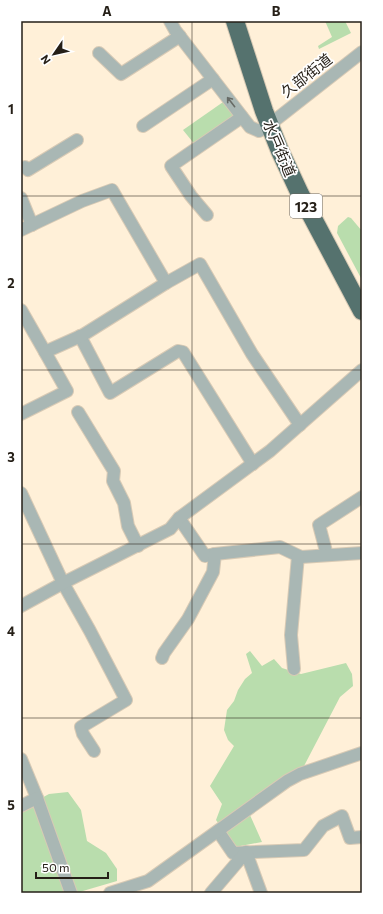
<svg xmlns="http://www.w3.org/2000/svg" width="383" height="914" font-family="Commissioner,'Noto Sans JP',sans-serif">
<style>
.green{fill:#b9ddad}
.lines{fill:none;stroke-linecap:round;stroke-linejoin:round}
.minor-casing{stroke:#d8cab5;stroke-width:14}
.highway-casing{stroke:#d8cab5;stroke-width:20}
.minor{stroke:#a9b7b4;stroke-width:12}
.highway{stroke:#55726e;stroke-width:18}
.oneway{stroke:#676b66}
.grid{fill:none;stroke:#251f17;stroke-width:1;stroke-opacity:0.55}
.labels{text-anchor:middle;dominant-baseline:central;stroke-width:3.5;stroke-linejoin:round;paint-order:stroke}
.shield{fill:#fff;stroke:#66625d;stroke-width:1}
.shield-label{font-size:14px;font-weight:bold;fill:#251f17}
.street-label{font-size:15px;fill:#251f17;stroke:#fff}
.neatline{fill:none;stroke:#251f17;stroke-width:1.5}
.grid-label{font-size:13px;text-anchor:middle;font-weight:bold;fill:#251f17}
</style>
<rect width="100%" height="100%" fill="#fff0d8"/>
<!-- green -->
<g class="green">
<path d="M 325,21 L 345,21 L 351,33 L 319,49 L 318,46 L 332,37 Z"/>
<path d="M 226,100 L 239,117 L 196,146 L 183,130 Z"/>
<path d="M 348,217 L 351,218 L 362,231 L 362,280 L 337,233 L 338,226 Z"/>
<path d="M 250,651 L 262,666 L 274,659 L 282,668 L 301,674 L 346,663 L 352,674 L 353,686 L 340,697 L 304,766 L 281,778 L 245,804 L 262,842 L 235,847 L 216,820 L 222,804 L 210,786 L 234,746 L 228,740 L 224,730 L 227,710 L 234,701 L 238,690 L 245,679 L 252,673 L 246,654 Z"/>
<path d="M 68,792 L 81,810 L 87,841 L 106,853 L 117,869 L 117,881 L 76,893 L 21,893 L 21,809 L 49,794 Z"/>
</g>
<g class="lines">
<!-- minor casing -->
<g class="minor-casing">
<g id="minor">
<path d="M 170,21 L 175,30 L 250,127 L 259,131 L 269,125 L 362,52"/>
<path d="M 99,53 L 121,74 L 180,36"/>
<path d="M 143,126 L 213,79"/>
<path d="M 25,167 L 28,170 L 77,140"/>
<path d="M 21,198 L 32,225"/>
<path d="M 207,215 L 191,196 L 171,166 L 242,117"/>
<path d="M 21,230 L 82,201 L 112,190 L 166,283"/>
<path d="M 21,310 L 45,352"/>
<path d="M 80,336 L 110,393 L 178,351 L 183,352 L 253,464"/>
<path d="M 78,412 L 114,471 L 113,481 L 124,503 L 128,526 L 138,546"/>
<path d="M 21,414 L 67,391 L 45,352 L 83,335 L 166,283 L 200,264 L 252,354 L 300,425"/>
<path d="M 21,493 L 63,583 L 90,631 L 126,700 L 81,727 L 83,734 L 94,751"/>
<path d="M 179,518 L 205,556 L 215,554"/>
<path d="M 327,555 L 319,525 L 362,497"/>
<path d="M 21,606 L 63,583 L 170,529 L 179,518 L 270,451 L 362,370"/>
<path d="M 162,658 L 164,653 L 188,619 L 213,572 L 215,554 L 280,547 L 301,557 L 362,553"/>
<path d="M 294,669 L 291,635 L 298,556"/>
<path d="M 21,759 L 37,798 L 71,893"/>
<path d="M 21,806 L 37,798"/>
<path d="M 218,831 L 233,853 L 304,850 L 323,826 L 342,816 L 350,838 L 362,837"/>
<path d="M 110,893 L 148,881 L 287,781 L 300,774 L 362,753"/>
<path d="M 211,893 L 246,852 L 261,893"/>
</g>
</g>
<!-- highway casing -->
<g class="highway-casing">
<path id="highway" d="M 235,21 L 264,111 L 280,151 L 300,194 L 362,311"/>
</g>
<!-- minor -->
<use href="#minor" class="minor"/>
<!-- highway -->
<use href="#highway" class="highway"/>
</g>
<!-- one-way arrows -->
<defs><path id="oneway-shaft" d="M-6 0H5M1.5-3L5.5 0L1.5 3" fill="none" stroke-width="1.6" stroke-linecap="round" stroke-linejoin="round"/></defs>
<use class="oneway" href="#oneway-shaft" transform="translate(231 102) rotate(-128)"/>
<!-- grid -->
<path class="grid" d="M 192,21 L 192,893M 21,196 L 362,196M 21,370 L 362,370M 21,544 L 362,544M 21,718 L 362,718"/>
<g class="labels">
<!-- shield labels -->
<rect class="shield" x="290" y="194" width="32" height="24" rx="3"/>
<g class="shield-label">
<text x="306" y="206">123</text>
</g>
<!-- street labels -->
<g class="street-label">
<text transform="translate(306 75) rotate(-38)">久部街道</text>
<text transform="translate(280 148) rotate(67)">水戸街道</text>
</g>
</g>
<!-- border -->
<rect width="383" height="914" fill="none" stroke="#ffffff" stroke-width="44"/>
<!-- north arrow -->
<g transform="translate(54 54) rotate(236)" stroke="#ffffff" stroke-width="3" paint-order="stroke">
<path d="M0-3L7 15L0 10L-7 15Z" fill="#251f17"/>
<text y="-6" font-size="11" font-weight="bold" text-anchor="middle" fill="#251f17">N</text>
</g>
<!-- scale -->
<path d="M36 872v6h72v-6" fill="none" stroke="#251f17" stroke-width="2"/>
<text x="42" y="872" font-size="12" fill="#251f17" stroke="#ffffff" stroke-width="3" paint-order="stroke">50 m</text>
<rect x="22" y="22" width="339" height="870" class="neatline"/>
<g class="grid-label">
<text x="107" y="16">A</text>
<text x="276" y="16">B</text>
<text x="11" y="114">1</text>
<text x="11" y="288">2</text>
<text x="11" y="462">3</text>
<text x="11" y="636">4</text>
<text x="11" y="810">5</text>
</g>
</svg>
